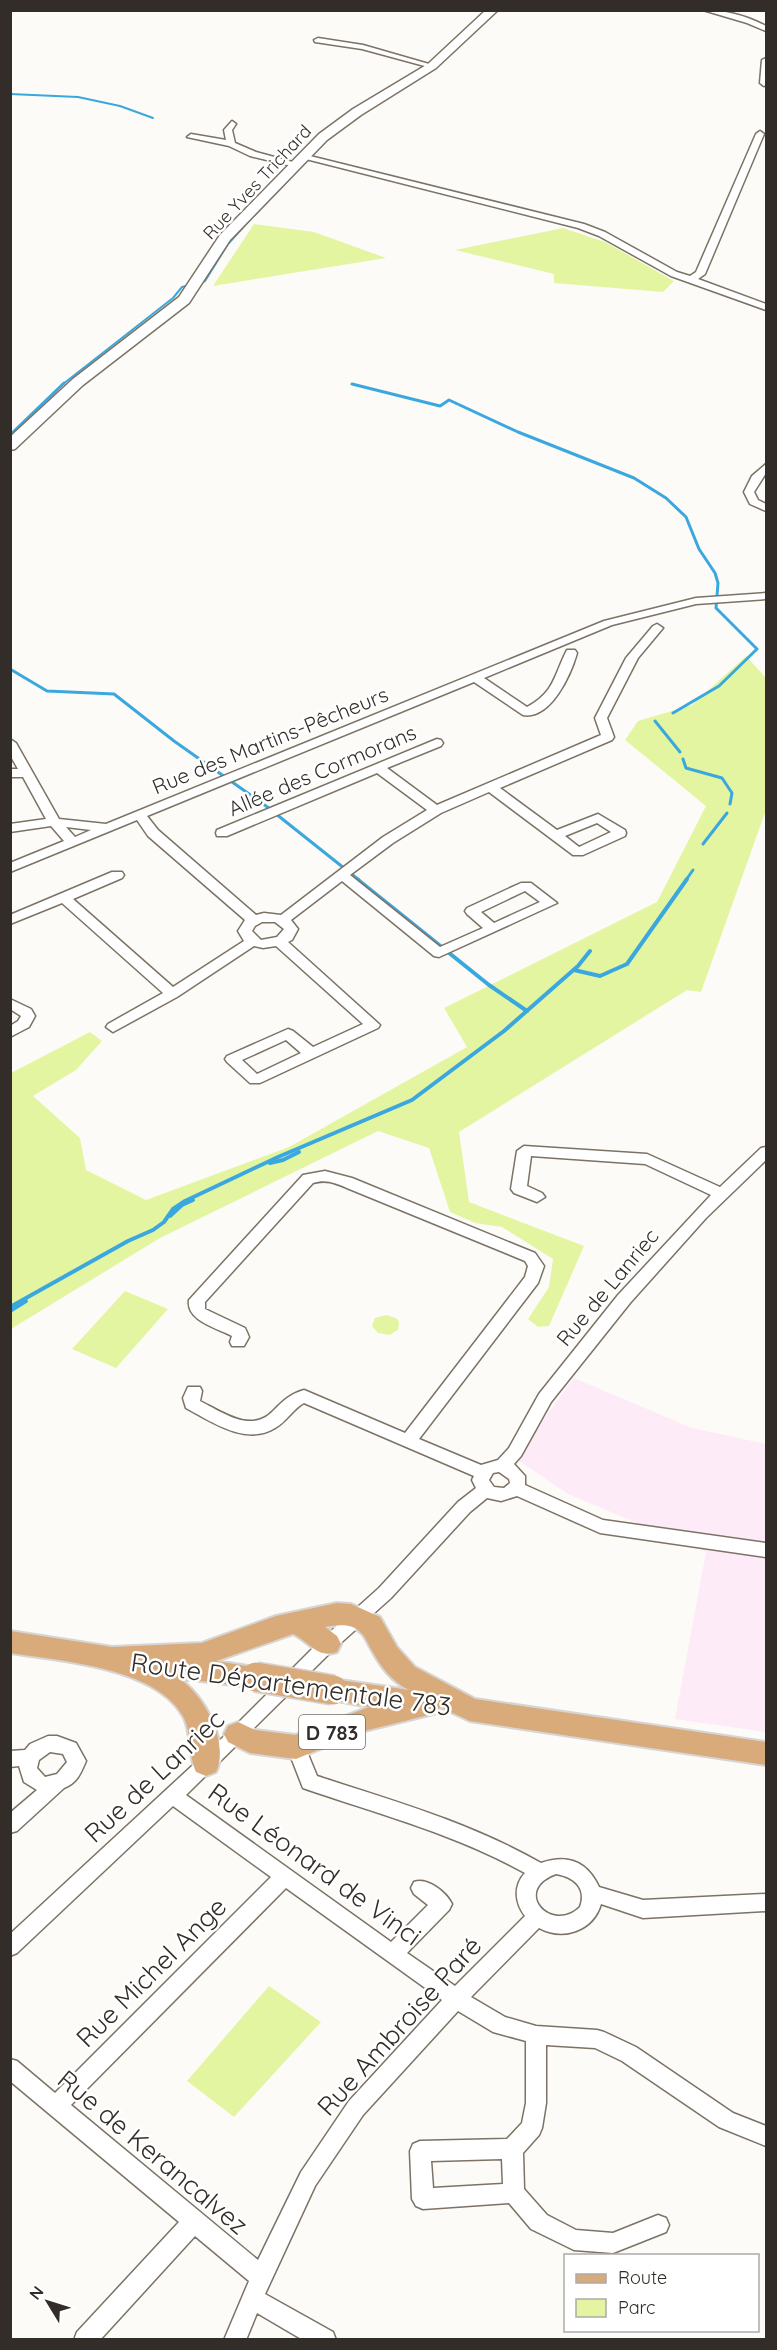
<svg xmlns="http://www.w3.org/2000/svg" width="777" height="2350" font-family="Quicksand,sans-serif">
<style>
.industrial{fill:#fdebf7}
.green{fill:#e4f5a1}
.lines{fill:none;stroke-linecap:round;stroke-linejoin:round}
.stream-far2{stroke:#3aa8df;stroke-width:2}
.stream-far1{stroke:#3aa8df;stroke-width:3}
.stream{stroke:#3aa8df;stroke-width:4}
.minor-casing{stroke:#7c7265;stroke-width:3}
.secondary-casing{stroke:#7c7265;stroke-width:3}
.primary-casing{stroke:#d6d5d4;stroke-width:4}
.minor{fill:#fff;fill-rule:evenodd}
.secondary{fill:#fff;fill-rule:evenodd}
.primary{fill:#d9aa7a;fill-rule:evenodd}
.primary-bridge-casing{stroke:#d6d5d4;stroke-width:32;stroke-linecap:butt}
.primary-bridge{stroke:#d9aa7a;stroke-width:29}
.labels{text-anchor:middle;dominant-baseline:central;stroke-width:5;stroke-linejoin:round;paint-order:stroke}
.far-street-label{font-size:18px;fill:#322d28;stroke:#fff}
.shield{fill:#fff;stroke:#706c68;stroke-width:1.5}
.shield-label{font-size:20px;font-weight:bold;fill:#322d28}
.street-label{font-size:21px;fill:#322d28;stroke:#fff}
.near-street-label{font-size:26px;fill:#322d28;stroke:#fff}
</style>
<rect width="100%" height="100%" fill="#fdfbf8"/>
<!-- industrial -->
<path class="industrial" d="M 574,1378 L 692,1428 L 766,1444 L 766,1732 L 675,1719 L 706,1552 L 568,1494 L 515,1458 Z"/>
<!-- green -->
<g class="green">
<path d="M 254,224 L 314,232 L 386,258 L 213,286 Z"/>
<path d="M 563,228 L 605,242 L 674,281 L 663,292 L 554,283 L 554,274 L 455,250 Z"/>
<path d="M 746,656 L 766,678 L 766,810 L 701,992 L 687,990 L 459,1132 L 469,1202 L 584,1246 L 549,1326 L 538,1327 L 528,1319 L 549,1287 L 553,1259 L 502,1227 L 475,1223 L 450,1212 L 429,1148 L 378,1131 L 160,1238 L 11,1329 L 11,1073 L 90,1032 L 102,1041 L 76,1070 L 33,1096 L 80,1138 L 86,1170 L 146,1200 L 289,1147 L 467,1047 L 444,1008 L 657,902 L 706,806 L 625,740 L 638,721 L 692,705 Z"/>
<path d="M 125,1291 L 168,1309 L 116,1368 L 72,1349 Z"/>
<path d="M 386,1315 L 396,1318 L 399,1322 L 398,1330 L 389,1335 L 378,1333 L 372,1326 L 375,1318 Z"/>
<path d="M 269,1986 L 321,2022 L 234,2117 L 187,2081 Z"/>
</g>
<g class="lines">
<!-- stream-far2 -->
<g class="stream-far2">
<path d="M 10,94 L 78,97 L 120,106 L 153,118"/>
<path d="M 200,283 L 205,281 L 228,244 L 259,210"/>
<path d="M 63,384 L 173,298 L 182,287 L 190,285"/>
</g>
<!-- stream-far1 -->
<g class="stream-far1">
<path d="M 352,384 L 440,406 L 449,400 L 518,432 L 634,478 L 666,498 L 686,517 L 699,549 L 715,573 L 718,583 L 716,608 L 757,649 L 719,686 L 673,713"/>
<path d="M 10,435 L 64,383"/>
<path d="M 10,669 L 47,691 L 114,694 L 174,741 L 266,806 L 359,880"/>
<path d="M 655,721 L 680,752"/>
<path d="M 683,759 L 686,768 L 722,778 L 732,793 L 730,804"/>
<path d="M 703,844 L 727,813"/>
<path d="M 686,880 L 693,870"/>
</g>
<!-- stream -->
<g class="stream">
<path d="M 357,879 L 489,985 L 527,1011"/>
<path d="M 574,970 L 600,976 L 627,964 L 687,879"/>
<path d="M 270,1163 L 283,1160 L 299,1152"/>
<path d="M 170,1216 L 182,1205 L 193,1200"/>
<path d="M 10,1307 L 128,1241 L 153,1230 L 164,1222 L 173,1209 L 185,1201 L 278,1157 L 412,1100 L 504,1031 L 578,966 L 590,951"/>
<path d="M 10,1311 L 26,1301"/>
</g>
<!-- minor casing -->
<g class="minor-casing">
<g id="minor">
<path d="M 703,10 C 725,10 747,16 766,26 L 766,31 L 747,23 Z"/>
<path d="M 318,38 L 363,45 L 436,66 L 432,68 L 362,49 L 315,42 L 314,40 Z"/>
<path d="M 766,58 L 766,85 L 764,86 L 760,83 L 762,60 Z"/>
<path d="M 232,121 L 236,124 L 232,130 L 235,143 L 256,152 L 300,164 L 296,167 L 250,156 L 229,146 L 187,137 L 191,134 L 226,140 L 224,130 Z"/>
<path d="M 760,131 L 764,134 L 705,274 L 698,279 L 766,304 L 766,310 L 671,276 L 599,236 L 578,228 L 298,157 L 302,154 L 584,224 L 605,232 L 677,272 L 690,276 L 696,272 L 756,134 Z"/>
<path d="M 766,464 L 766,473 L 754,492 L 758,500 L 766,504 L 766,511 L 750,504 L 744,492 L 752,476 Z"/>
<path d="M 766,593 L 766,599 L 696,604 L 612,625 L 484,678 L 527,707 C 555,692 554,675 567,650 L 575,650 L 577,653 C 571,674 551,720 523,715 L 474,682 L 147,816 L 158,830 L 256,915 L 264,913 L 281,915 L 383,837 L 427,810 L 377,773 L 227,836 L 217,836 L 216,833 L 217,830 L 437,739 L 441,740 L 443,743 L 441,746 L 387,768 L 437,805 L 601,735 L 595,718 L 626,658 L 653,626 L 657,624 L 663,628 L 638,658 L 607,718 L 614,737 L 612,740 L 500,788 L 557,830 L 598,814 L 625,830 L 626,833 L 625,836 L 583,855 L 573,855 L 489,792 L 441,813 L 393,843 L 350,875 L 440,947 L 483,928 L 467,914 L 465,911 L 467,908 L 521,883 L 531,883 L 557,903 L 439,957 L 434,956 L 342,881 L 291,920 L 298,929 L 292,940 L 288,942 L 380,1025 L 378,1028 L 260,1083 L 250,1083 L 227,1062 L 225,1059 L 227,1056 L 288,1029 L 293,1031 L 313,1047 L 363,1024 L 276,946 L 263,948 L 254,946 L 177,997 L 113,1032 L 106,1027 L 108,1024 L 163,993 L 62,903 L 10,924 L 10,915 L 112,872 L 122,872 L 124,875 L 122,878 L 73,899 L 173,987 L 244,941 L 238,931 L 245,920 L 148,836 L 137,820 L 10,872 L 10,863 L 64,841 L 51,826 L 10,832 L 10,824 L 46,819 L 23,777 L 10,777 L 10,769 L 18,769 L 10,755 L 10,739 L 16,743 L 59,819 L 106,824 L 604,621 L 696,598 ZM 597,823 L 611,832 L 579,847 L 565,836 ZM 66,827 L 91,830 L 75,837 ZM 525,891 L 540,902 L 494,923 L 481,912 ZM 262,922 L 275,922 L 284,929 L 277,937 L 261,940 L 252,931 L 255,926 ZM 286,1040 L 301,1053 L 257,1074 L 242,1060 Z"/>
<path d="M 10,999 L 31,1009 L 35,1016 L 29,1027 L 10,1037 L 10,1026 L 18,1021 L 21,1016 L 10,1009 Z"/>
<path d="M 524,1146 L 647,1154 L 720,1187 L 761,1148 L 766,1147 L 766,1160 L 706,1218 L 630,1303 L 551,1402 L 521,1456 L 514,1464 L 525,1476 L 525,1485 L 603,1520 L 766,1543 L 766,1557 L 600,1533 L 517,1496 L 501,1501 L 487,1498 L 470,1512 L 391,1598 L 334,1649 L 186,1795 L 391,1942 L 428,1905 L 414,1894 L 411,1888 L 414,1882 C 427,1877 446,1892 452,1904 L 449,1910 L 407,1953 L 455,1986 L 525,1916 C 515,1903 513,1886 525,1873 C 455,1834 378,1814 303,1788 L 287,1747 L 289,1742 L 296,1739 L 303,1742 L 317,1776 C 394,1801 471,1823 541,1863 C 567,1854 587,1861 599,1887 L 643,1900 L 766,1894 L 766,1911 L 643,1918 L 601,1904 C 593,1931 563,1941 539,1928 L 471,1997 L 505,2017 L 536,2026 L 597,2030 L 604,2032 L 636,2047 L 733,2113 L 766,2126 L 766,2146 L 719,2127 L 622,2061 L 595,2048 L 546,2045 L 546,2103 L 542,2128 L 539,2135 L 523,2153 L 524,2189 L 547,2215 L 576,2230 L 613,2233 L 658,2215 L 666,2218 L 669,2225 L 666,2232 L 613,2253 L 574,2250 L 531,2229 L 509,2203 L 423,2209 L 416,2206 L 412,2199 L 410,2151 L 413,2144 L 420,2141 L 507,2139 L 522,2123 L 526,2103 L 526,2041 L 493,2032 L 458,2011 L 363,2115 L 315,2186 L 265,2294 L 333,2332 L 336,2340 L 303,2340 L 257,2313 L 246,2340 L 224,2340 L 249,2281 L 195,2236 L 100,2340 L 74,2340 L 77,2332 L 179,2222 L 10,2081 L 10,2059 L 17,2061 L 55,2093 L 271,1877 L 173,1806 L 17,1953 L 10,1956 L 10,1934 L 232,1729 L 322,1639 L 379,1588 L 458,1502 L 476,1488 L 472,1480 L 474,1476 L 304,1403 C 293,1409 286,1422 275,1428 C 246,1446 212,1422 186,1408 L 183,1398 L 188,1387 L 200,1387 L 202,1391 L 200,1401 C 222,1412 251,1434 273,1411 C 283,1401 290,1394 304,1390 L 405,1433 L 525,1277 L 528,1266 L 525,1261 L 347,1188 C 335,1183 326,1179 313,1183 L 205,1302 L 205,1309 L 245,1328 L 249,1337 L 244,1346 L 232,1346 L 230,1342 L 232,1336 C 217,1328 186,1321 189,1300 L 303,1175 L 325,1171 L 352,1178 L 535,1253 L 544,1266 L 538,1283 L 419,1439 L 481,1465 L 498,1460 L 509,1448 L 539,1394 L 618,1295 L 711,1195 L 645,1164 L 531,1156 L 527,1186 L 542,1193 L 545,1197 L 537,1202 L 514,1193 L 511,1189 L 517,1151 ZM 499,1472 L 509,1479 L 510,1483 L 504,1488 L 494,1487 L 489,1480 L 493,1473 ZM 556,1874 C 574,1877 587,1888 580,1907 C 551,1935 511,1890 556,1874 ZM 286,1888 L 442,2000 L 349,2101 L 301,2172 L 258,2260 L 71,2105 ZM 502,2159 L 503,2184 L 433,2188 L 431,2161 Z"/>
<path d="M 48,1736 L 57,1736 L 76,1743 L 86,1761 C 81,1773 77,1783 64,1788 L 17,1831 L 10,1833 L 10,1813 L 37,1790 L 24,1782 L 19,1766 L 10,1767 L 10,1751 L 25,1750 L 30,1744 ZM 50,1752 L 63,1754 L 67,1762 L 57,1774 L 45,1777 L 37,1768 L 39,1760 Z"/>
</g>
</g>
<!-- secondary casing -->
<g class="secondary-casing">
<path id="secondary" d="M 486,10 L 498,10 L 436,68 L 361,115 L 327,140 L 230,240 L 189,303 L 83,385 L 15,449 L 10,450 L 10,437 L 73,379 L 179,297 L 220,235 L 319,134 L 353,109 L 428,64 Z"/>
</g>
<!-- primary casing -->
<g class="primary-casing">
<path id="primary" d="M 337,1603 L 351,1604 L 380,1617 L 397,1647 L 415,1667 L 475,1699 L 766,1742 L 766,1765 L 470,1721 L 440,1707 L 437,1713 L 364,1731 L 296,1759 L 250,1753 L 228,1742 L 224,1734 L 228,1726 L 238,1722 L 255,1730 L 295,1735 L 369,1707 L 323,1698 L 319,1690 L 323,1682 L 333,1679 L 409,1690 C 391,1681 381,1667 371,1649 C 368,1644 365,1636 361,1633 C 352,1623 337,1625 325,1627 L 337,1636 L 341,1644 L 337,1652 C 317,1659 310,1642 293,1634 L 216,1661 L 266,1669 L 270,1677 L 266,1685 L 256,1688 L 178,1678 C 204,1694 230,1743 216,1772 L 206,1776 L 196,1772 C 188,1755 192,1735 184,1718 C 158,1667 60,1661 10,1653 L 10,1631 L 112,1647 L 202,1643 L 276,1616 Z"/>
</g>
<!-- minor -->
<use href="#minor" class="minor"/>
<!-- secondary -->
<use href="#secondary" class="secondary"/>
<!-- primary -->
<use href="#primary" class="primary"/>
<!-- primary-bridge casing -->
<g class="primary-bridge-casing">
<path id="primary-bridge" d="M 256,1677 L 333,1690"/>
</g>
<!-- primary-bridge -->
<use href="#primary-bridge" class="primary-bridge"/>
</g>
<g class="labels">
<!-- far-street labels -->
<g class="far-street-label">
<text transform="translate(257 182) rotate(-47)">Rue Yves Trichard</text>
</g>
<!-- shield labels -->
<rect class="shield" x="299" y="1715" width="66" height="34" rx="4.5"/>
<g class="shield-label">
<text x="332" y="1732">D 783</text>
</g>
<!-- street labels -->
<g class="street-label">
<text transform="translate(270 740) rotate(-22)">Rue des Martins-Pêcheurs</text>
<text transform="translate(322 770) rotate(-23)">Allée des Cormorans</text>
<text transform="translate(607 1287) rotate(-50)">Rue de Lanriec</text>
</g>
<!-- near-street labels -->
<g class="near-street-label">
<text transform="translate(291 1684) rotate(8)">Route Départementale 783</text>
<text transform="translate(154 1776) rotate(-43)">Rue de Lanriec</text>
<text transform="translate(315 1864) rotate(36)">Rue Léonard de Vinci</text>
<text transform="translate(151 1972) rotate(-45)">Rue Michel Ange</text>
<text transform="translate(399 2026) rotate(-48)">Rue Ambroise Paré</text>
<text transform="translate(153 2152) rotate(40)">Rue de Kerancalvez</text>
</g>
</g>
<!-- border -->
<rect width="777" height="2350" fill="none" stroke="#322d28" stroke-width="24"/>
<!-- legend -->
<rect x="564" y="2254" width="195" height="78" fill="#ffffff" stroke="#adaba9" stroke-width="1.5"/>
<rect x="576" y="2274" width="30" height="9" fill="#d9aa7a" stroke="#adaba9" stroke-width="1.5"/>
<text x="618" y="2284" font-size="18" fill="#322d28">Route</text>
<rect x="576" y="2299" width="30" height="18" fill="#e4f5a1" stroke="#adaba9" stroke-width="1.5"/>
<text x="618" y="2314" font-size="18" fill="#322d28">Parc</text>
<!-- north arrow -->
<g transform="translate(48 2302) rotate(308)" stroke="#ffffff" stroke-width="4.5" paint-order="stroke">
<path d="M0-4.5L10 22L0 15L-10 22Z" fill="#322d28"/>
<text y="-9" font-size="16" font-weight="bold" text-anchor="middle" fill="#322d28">N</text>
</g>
</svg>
